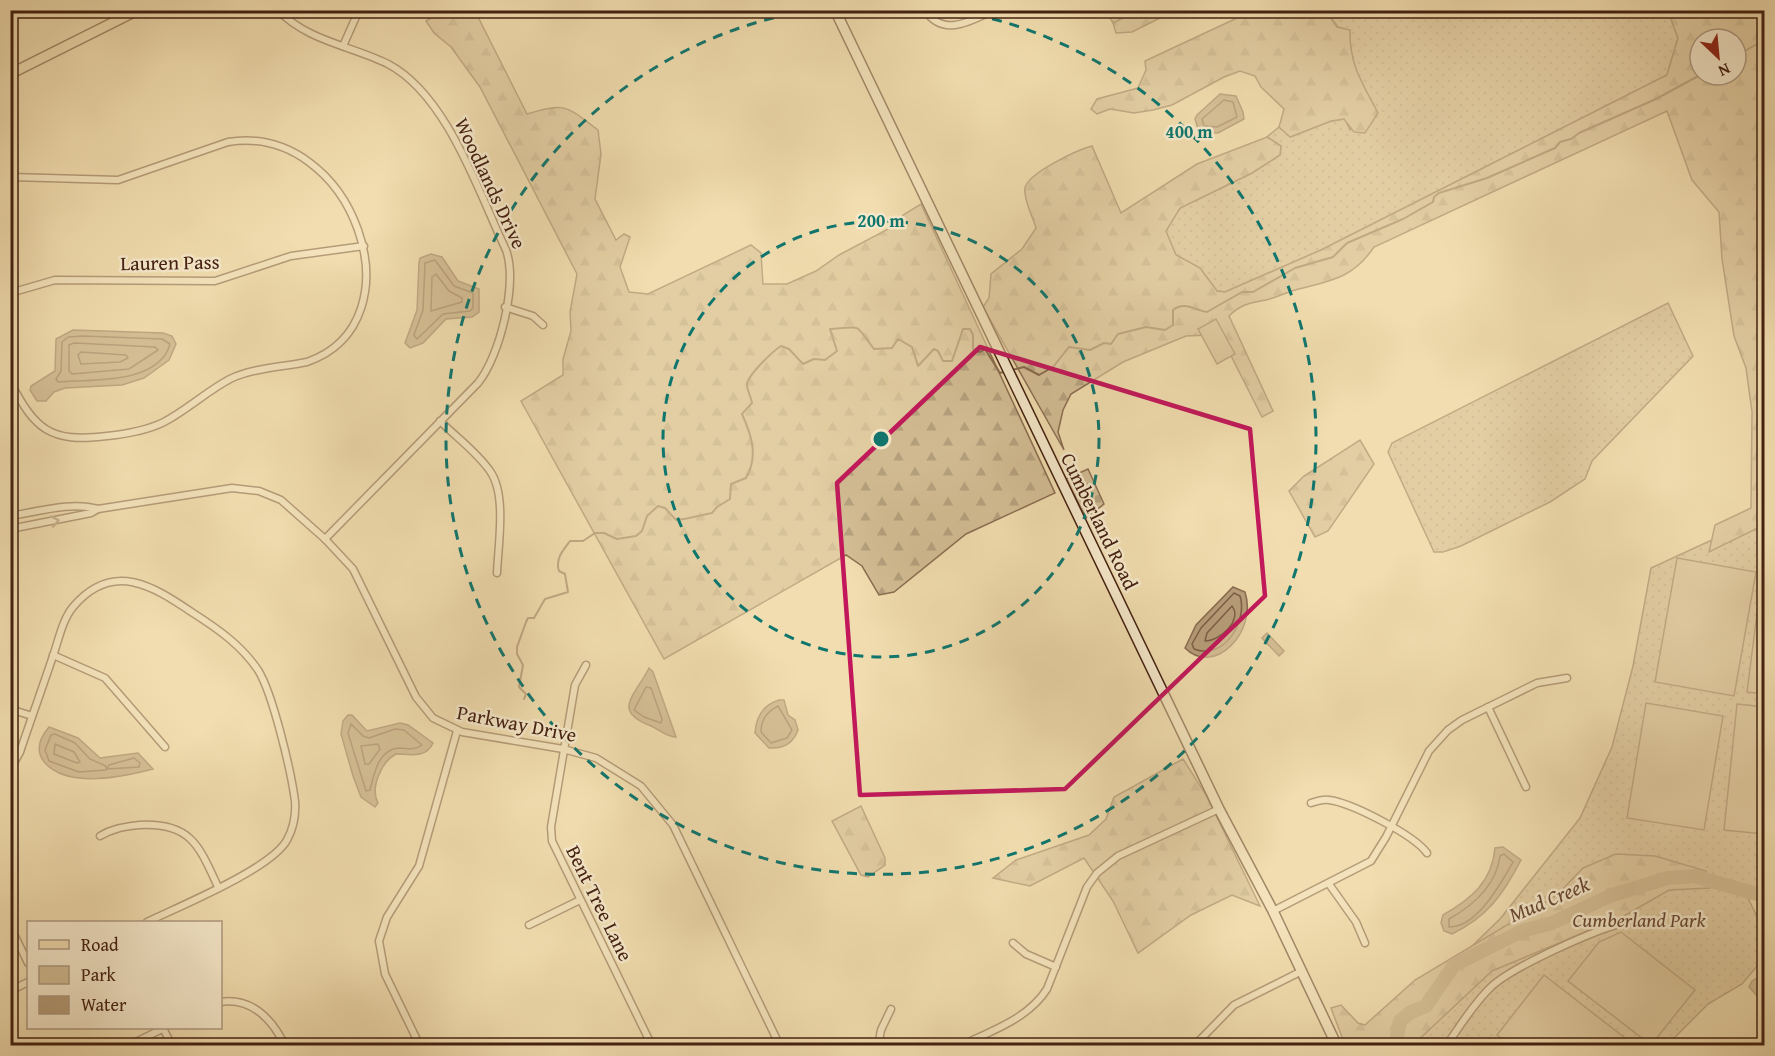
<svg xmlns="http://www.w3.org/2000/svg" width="1775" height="1056" font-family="'Gentium Book Plus',serif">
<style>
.green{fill:url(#green-dots);stroke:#8b6e52;stroke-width:1.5}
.forest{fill:url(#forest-firs);stroke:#8b6e52;stroke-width:1.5;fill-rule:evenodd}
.cemetery{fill:url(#cemetery-stones);stroke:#8b6e52;stroke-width:1.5}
.pitch{fill:#d3bd94;stroke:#8b6e52;stroke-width:1.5}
.water{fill:#b69d79;stroke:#886b4f;stroke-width:1.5}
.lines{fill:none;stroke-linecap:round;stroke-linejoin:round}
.shore{stroke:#7c5e45;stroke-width:1.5}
.stream{stroke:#886b4f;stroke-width:2}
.river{stroke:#b69d79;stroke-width:14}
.minor-casing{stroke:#6e4f38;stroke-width:9}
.secondary-casing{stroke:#432011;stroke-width:12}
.primary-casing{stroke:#432011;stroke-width:12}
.minor{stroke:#f6e9cb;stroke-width:6}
.secondary{stroke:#f6e9cb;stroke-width:9}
.primary{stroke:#f1ddaf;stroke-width:9}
.oneway{stroke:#9c846e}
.marked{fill:none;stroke:#c2185b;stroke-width:4.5;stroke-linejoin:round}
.ring{fill:none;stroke:#0f766e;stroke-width:3;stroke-dasharray:10 8}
.labels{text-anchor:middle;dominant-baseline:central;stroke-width:5;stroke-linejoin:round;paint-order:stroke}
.street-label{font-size:20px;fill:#432011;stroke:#f6e9cb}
.park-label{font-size:20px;font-style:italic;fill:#674732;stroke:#f6e9cb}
.water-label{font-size:21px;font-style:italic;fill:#664630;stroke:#f6e9cb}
.centre{fill:#0f766e;stroke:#f6e9cb;stroke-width:3}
.ring-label{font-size:18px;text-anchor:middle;font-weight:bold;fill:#0f766e;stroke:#f6e9cb;stroke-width:5;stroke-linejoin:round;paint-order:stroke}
</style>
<defs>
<pattern id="green-dots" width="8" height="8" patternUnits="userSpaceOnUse" patternTransform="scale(1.5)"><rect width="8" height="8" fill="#d3bd94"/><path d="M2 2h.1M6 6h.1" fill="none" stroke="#b6a27f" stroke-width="1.8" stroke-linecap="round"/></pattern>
<pattern id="forest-firs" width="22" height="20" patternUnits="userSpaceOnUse" patternTransform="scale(1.5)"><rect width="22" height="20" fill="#d3bd94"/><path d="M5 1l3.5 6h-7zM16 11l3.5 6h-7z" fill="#b6a27f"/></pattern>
<pattern id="cemetery-stones" width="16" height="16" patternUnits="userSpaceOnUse" patternTransform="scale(1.5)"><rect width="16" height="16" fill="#d3bd94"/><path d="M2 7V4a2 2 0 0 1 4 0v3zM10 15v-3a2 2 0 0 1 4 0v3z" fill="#b6a27f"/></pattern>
</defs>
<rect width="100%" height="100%" fill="#f1ddaf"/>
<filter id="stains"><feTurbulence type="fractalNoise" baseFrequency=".00333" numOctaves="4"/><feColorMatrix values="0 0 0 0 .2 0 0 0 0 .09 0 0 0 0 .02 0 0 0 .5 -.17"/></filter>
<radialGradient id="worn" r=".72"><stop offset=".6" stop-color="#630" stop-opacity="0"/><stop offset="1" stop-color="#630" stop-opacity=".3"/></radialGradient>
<!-- green -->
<g class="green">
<path d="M 1120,11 L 1139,11 L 1113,23 L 1109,16 Z"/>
<path d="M 1326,11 L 1668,11 L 1678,38 L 1667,75 L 1321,250 L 1225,292 L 1217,291 L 1200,268 L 1176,255 L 1165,231 L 1180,208 L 1252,173 L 1280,155 L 1281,146 L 1267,137 L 1279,127 L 1291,137 L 1331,121 L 1345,119 L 1350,130 L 1373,105 C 1359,82 1349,59 1350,31 L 1338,27 Z"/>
<path d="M 1668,303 L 1693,356 L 1592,461 L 1585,479 L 1550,502 L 1461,546 L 1443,552 L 1434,552 L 1388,452 L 1392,443 Z"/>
<path d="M 1764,516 L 1764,893 L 1746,894 L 1764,931 L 1764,958 L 1742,984 L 1708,1004 L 1667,1045 L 1394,1046 L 1467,951 L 1500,919 L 1580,818 L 1612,747 L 1633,666 L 1651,568 Z"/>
</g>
<!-- forest -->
<g class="forest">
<path d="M 1139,10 L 1174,10 L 1174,11 L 1132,32 L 1116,33 L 1113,23 Z"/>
<path d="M 442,11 L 475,11 L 527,114 C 567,102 566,106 598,130 L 601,154 L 595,199 L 616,240 L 624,234 L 630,237 L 620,267 L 629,292 L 648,294 L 751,245 L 761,253 L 763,284 L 787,284 L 816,271 L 839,255 L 894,226 L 903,215 L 921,204 L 1055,493 L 966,534 L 894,592 L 879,595 L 862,566 L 846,555 L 664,659 L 521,401 L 563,375 L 563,359 L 571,331 L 570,312 L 577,274 L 480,87 L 451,47 L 434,33 L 426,21 Z"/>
<path d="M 1326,11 L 1337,27 L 1350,30 C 1349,65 1363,84 1378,113 L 1365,133 L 1354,132 L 1344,119 L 1331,121 L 1290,137 L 1279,127 L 1284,109 L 1261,87 L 1255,76 L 1240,71 L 1224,77 L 1172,105 L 1153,110 L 1134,113 L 1110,109 L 1097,114 L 1091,109 L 1097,99 L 1138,88 L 1146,70 L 1145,61 L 1235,19 L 1235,11 Z"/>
<path d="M 1668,11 L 1764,11 L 1764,525 L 1709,552 L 1715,525 L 1751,508 L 1752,412 L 1746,368 L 1734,336 L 1722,259 L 1719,212 L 1692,180 L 1667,111 L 1374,247 C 1352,280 1328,281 1292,291 C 1283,294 1275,298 1266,300 C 1250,303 1241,304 1229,316 L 1273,411 L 1262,417 L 1225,344 L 1209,335 L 1186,336 L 1123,362 L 1071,394 L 1063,410 L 1058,432 L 1064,450 L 983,307 L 989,298 L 991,274 L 1022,249 L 1036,228 C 1033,217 1023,199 1025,188 C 1028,173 1077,150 1092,146 L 1121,213 L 1197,164 L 1267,137 L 1281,146 L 1280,155 L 1252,173 L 1180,208 L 1166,231 L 1176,255 L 1200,268 L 1217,291 L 1225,292 L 1321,250 L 1667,75 L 1678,38 ZM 1700,39 L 1736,39 L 1736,75 L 1700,75 Z"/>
<path d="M 1360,440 L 1374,464 L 1328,531 L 1315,537 L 1289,491 L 1304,476 Z"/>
<path d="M 1183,759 L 1206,795 L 1260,906 L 1232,895 L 1191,915 L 1138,953 L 1113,901 L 1084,858 L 1030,886 L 993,878 L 1016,860 L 1089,835 L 1106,819 L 1114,797 Z"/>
<path d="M 861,806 L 885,858 L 885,865 L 868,877 L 861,875 L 832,821 Z"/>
<path d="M 1616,854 L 1655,856 L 1706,871 L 1710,888 L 1669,890 L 1624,916 L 1492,971 L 1413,1045 L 1345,1045 L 1331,1008 L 1341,1005 L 1358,1023 L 1365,1025 L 1415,980 L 1557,895 L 1583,868 Z"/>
</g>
<!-- cemetery -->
<path class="cemetery" d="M 1088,469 L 1104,504 L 1086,518 L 1066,479 Z"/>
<!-- pitch -->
<g class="pitch">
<path d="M 1216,319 L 1235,354 L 1217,364 L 1198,329 Z"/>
<path d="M 1677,558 L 1756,572 L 1734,696 L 1655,682 Z"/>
<path d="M 1764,559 L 1764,694 L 1747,692 Z"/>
<path d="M 1646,703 L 1723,716 L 1704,830 L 1627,818 Z"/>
<path d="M 1737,704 L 1764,707 L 1764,834 L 1724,830 Z"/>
<path d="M 1621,932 L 1695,990 L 1651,1045 L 1568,981 L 1599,942 Z"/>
<path d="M 1544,975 L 1634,1045 L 1510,1045 L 1497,1035 Z"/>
</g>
<!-- water -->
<g class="water">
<path d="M 1220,94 L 1236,96 L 1243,112 L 1244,119 L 1218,133 L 1199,132 L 1195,119 L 1197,115 Z"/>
<path d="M 431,254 L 442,257 L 458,281 L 479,289 L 479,312 L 472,317 L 446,319 L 423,343 L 410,348 L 405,343 L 417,310 L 419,263 L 420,258 Z"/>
<path d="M 73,330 L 163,333 L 172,336 L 176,344 L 169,360 L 144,378 L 122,385 L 65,388 L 54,392 L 46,401 L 37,401 L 30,390 L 31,386 L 55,371 L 56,339 Z"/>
<path d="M 1233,587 L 1245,592 C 1258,632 1214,677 1185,648 L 1196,625 Z"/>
<path d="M 1267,633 L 1284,651 L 1279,656 L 1262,638 Z"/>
<path d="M 649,668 L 653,672 L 676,737 C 666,737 660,730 651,726 C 611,711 635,696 649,668 Z"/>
<path d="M 779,700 L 784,700 L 788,715 L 795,720 L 798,730 C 793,744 783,749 769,748 L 755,733 C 756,717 763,705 779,700 Z"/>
<path d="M 348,715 L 352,715 L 367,731 L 400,723 L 408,725 L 433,743 C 426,759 409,754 396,754 C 381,762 370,788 378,803 L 375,807 L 361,797 L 353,776 L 341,734 L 343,721 Z"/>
<path d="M 49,727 L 78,738 L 100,758 L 138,753 L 153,769 C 130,775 102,781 79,778 C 50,775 25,755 49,727 Z"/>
<path d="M 1503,847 L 1521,860 C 1503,895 1487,917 1452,934 L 1444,931 L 1441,923 L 1443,915 C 1471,899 1492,882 1495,848 Z"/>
<path d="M 1764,974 L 1764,1004 L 1749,987 L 1752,981 Z"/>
</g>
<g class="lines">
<!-- shore -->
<g class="shore">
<path d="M 1224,100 L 1233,102 L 1237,117 L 1217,127 L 1204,126 L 1202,119 Z"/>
<path d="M 435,260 L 454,286 L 473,293 L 473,308 L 470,311 L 443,314 L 417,339 L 414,335 L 423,310 L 425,263 Z"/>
<path d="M 436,274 L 449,291 L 462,298 L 462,302 L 431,311 L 432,277 Z"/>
<path d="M 83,336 L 162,339 L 170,344 C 159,385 90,379 58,382 L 56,379 L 61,371 L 62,342 L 68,337 Z"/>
<path d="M 74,343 L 155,347 L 158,350 L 129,369 L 72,374 L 69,371 L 69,345 Z"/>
<path d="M 81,352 L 126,355 L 128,358 L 120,362 L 81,364 L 78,355 Z"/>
<path d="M 1234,593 L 1240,596 C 1248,621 1224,661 1194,649 L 1192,644 L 1201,628 Z"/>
<path d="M 1232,606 C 1243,620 1220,641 1205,641 L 1207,633 Z"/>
<path d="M 646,687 L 651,688 L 662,719 L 661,723 L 644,717 L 634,710 Z"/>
<path d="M 778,706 L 792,730 L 787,738 L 771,743 L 761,732 C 761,719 767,712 778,706 Z"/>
<path d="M 351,724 L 363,736 L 369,738 L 395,729 L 404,730 L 422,745 C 413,751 408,748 399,748 C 378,749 374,775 370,790 L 366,791 L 348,733 Z"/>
<path d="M 55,734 L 75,743 L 90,759 L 106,766 L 106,770 L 79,772 L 49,761 L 45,750 L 51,735 Z"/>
<path d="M 55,744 L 74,752 L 80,762 L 77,763 L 54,754 Z"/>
<path d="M 378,744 L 380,749 L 369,764 L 365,764 L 361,746 Z"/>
<path d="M 134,758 L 140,763 L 139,767 L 107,769 L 109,765 Z"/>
<path d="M 1504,854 L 1513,862 C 1501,883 1477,928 1449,927 L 1449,919 C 1474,905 1496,886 1500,856 Z"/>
</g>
<!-- stream -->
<g class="stream">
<path d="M 1736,56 L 1764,40"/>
<path d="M 1012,370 L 1024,367 L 1039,375 L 1053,367 L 1069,347 L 1090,350 L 1104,343 L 1111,344 L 1118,334 L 1146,327 L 1165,330 L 1173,325 L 1173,310 C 1185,301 1194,310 1207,312 L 1242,292 L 1253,292 L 1295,268 L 1333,257 L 1347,243 L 1403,219 L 1433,202 L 1434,197 L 1439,193 L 1487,178 L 1555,148 L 1560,142 L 1571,139 L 1579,133 L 1656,99 L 1700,75"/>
<path d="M 524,699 L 526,694 L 519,687 L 523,665 L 517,654 L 517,647 L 526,622 L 528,618 L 534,618 L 545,599 L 568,592 L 565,574 L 559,571 C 555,559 563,550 570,541 L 583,541 L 595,533 L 604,533 L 617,539 L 636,536 L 642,531 L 647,516 L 658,506 L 665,508 L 676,520 C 689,519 700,515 712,513 L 717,507 L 730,499 L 731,484 L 746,478 C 759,456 751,434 742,414 L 752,403 C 751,396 747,391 747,384 C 748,375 773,351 781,346 L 789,349 L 803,364 L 814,359 L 825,360 L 837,351 L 830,329 C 865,326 854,324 874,349 L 892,348 L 898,339 L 912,347 L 918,366 L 934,349 L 938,351 L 943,361 L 952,361 L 963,329 L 970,329 L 973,335 L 973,349 L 980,352 L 985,349 L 1000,373 L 1007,371"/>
</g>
<!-- river -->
<path class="river" d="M 1395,1046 L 1400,1021 L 1411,1012 L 1426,1006 L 1454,965 L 1522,931 L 1552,923 L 1612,895 L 1668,878 L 1694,876 L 1764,896"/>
<!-- minor casing -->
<g class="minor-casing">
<g id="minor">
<path d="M 278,10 C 307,41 352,46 388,64 C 447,95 478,191 506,250 C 518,283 500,356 478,383 L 325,539"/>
<path d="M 925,10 C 943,38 971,21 994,10"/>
<path d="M 343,46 L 359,10"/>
<path d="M 10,177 L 118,180 L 228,142 C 353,122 423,322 307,362 C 282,367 253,368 230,379 C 207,391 187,410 164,422 C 146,431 126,434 107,436 C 50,443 35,430 10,381"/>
<path d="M 10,293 L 55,280 L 215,281 L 291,256 L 364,246"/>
<path d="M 505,307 L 533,316 L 543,325"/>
<path d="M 440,421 C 456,437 477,452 490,471 C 507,495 498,545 497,573"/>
<path d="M 10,516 C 37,512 71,501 98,509"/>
<path d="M 10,529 L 91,513 L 98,509 L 232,488 L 259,491 L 281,500 L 325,539 L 353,569 L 416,697 L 433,718 L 462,732 L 563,749 L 596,758 L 641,786 L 673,825 L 780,1046"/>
<path d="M 53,655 L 105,678 L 165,747"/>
<path d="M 586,665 L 575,685 L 551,827 L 552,841 L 652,1046"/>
<path d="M 1488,707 L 1526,787"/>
<path d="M 10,709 L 32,716"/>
<path d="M 10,770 L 20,752 C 31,719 43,686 54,653 C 59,638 63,619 73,607 C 113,560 153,586 193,613 C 218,629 241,645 258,670 C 273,694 291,771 295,801 C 296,814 293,829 287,840 C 271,869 180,906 147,922"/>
<path d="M 1311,803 C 1317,801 1323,799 1329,800 C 1352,803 1414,835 1427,853"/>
<path d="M 100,836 C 113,828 124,827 139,825 C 190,822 199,845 218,887"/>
<path d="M 1329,884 L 1356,922 L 1365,943"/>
<path d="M 1273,911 L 1371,861 L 1386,837 L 1429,751 L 1448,730 L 1462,720 L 1537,683 L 1567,678"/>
<path d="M 529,925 L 580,900"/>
<path d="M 10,926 L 28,963"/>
<path d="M 1013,943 L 1026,954 L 1056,967"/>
<path d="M 10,991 L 28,982"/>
<path d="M 220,1002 C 252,997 273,1020 285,1046"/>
<path d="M 163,1028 L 172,1046"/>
<path d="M 128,1046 L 164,1028"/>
<path d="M 420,1046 L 385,974 L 379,941 L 387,917 L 419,866 L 457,731"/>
<path d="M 878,1046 L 881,1030 L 891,1009"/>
<path d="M 960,1046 C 991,1031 1028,1019 1047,989 L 1087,887 L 1097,873 L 1118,856 L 1219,809"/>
<path d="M 1194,1046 L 1234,1005 L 1302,971"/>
<path d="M 1446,1046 C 1460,1026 1474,1003 1491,987 C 1512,967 1598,928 1627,922"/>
</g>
</g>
<!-- secondary casing -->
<g class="secondary-casing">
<path id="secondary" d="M 835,10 L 1219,809 L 1273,911 L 1337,1046"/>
</g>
<!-- primary casing -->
<g class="primary-casing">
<path id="primary" d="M 10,74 L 138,10"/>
</g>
<!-- minor -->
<use href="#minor" class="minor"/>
<!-- secondary -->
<use href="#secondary" class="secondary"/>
<!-- primary -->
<use href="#primary" class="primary"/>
</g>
<!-- one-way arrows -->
<defs><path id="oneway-chevron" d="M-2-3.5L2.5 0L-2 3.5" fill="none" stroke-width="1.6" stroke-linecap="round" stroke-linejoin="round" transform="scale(1.5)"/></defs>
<use class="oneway" href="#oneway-chevron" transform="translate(55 521) rotate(-11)"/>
<!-- marked area -->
<path d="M0 0H1775V1056H0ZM 980,347 L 1250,429 L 1265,596 L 1065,789 L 860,795 L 837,483 Z" fill="#f1ddaf" fill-opacity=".55" fill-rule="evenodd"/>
<path class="marked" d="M 980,347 L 1250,429 L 1265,596 L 1065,789 L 860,795 L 837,483 Z"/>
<!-- distance rings -->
<g class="ring">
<circle cx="881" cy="439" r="218"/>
<path d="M957 11A435 435 0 1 1 805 11"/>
</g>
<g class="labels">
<!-- street labels -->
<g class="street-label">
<text transform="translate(491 183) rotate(65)">Woodlands Drive</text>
<text transform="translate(170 262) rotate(-1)">Lauren Pass</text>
<text transform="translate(1100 521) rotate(64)">Cumberland Road</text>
<text transform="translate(517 723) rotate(11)">Parkway Drive</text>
<text transform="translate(600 903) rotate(64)">Bent Tree Lane</text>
</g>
<!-- park labels -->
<g class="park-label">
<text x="1639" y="919">Cumberland Park</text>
</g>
<!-- water labels -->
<g class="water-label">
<text transform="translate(1549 899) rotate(-23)">Mud Creek</text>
</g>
</g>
<circle cx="881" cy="439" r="9" class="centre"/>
<g class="ring-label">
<text x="1189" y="138">400 m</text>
<text x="881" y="227">200 m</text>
</g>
<!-- margin -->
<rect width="1775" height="1056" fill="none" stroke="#f1ddaf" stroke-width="36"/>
<rect x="12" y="12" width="1751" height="1032" fill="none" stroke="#432011" stroke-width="3"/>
<rect x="18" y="18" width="1739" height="1020" fill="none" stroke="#432011" stroke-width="1.5"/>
<!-- legend -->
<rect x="27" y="921" width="195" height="108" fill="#f6e9cb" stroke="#ae9981" stroke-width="1.5"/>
<rect x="39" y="940" width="30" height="9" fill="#f1ddaf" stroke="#ae9981" stroke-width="1.5"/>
<text x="81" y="951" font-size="18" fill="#432011">Road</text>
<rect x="39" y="966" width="30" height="18" fill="#d3bd94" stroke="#ae9981" stroke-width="1.5"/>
<text x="81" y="981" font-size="18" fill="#432011">Park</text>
<rect x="39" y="996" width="30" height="18" fill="#b69d79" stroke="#ae9981" stroke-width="1.5"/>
<text x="81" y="1011" font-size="18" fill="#432011">Water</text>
<!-- north arrow -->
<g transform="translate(1718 57) rotate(154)"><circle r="28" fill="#f6e9cb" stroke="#ae9981" stroke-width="1.5"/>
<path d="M0-4.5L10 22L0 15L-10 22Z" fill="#8f2418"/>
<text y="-9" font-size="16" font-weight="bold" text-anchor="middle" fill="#432011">N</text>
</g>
<rect width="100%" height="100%" filter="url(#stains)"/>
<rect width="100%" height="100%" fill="url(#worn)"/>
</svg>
